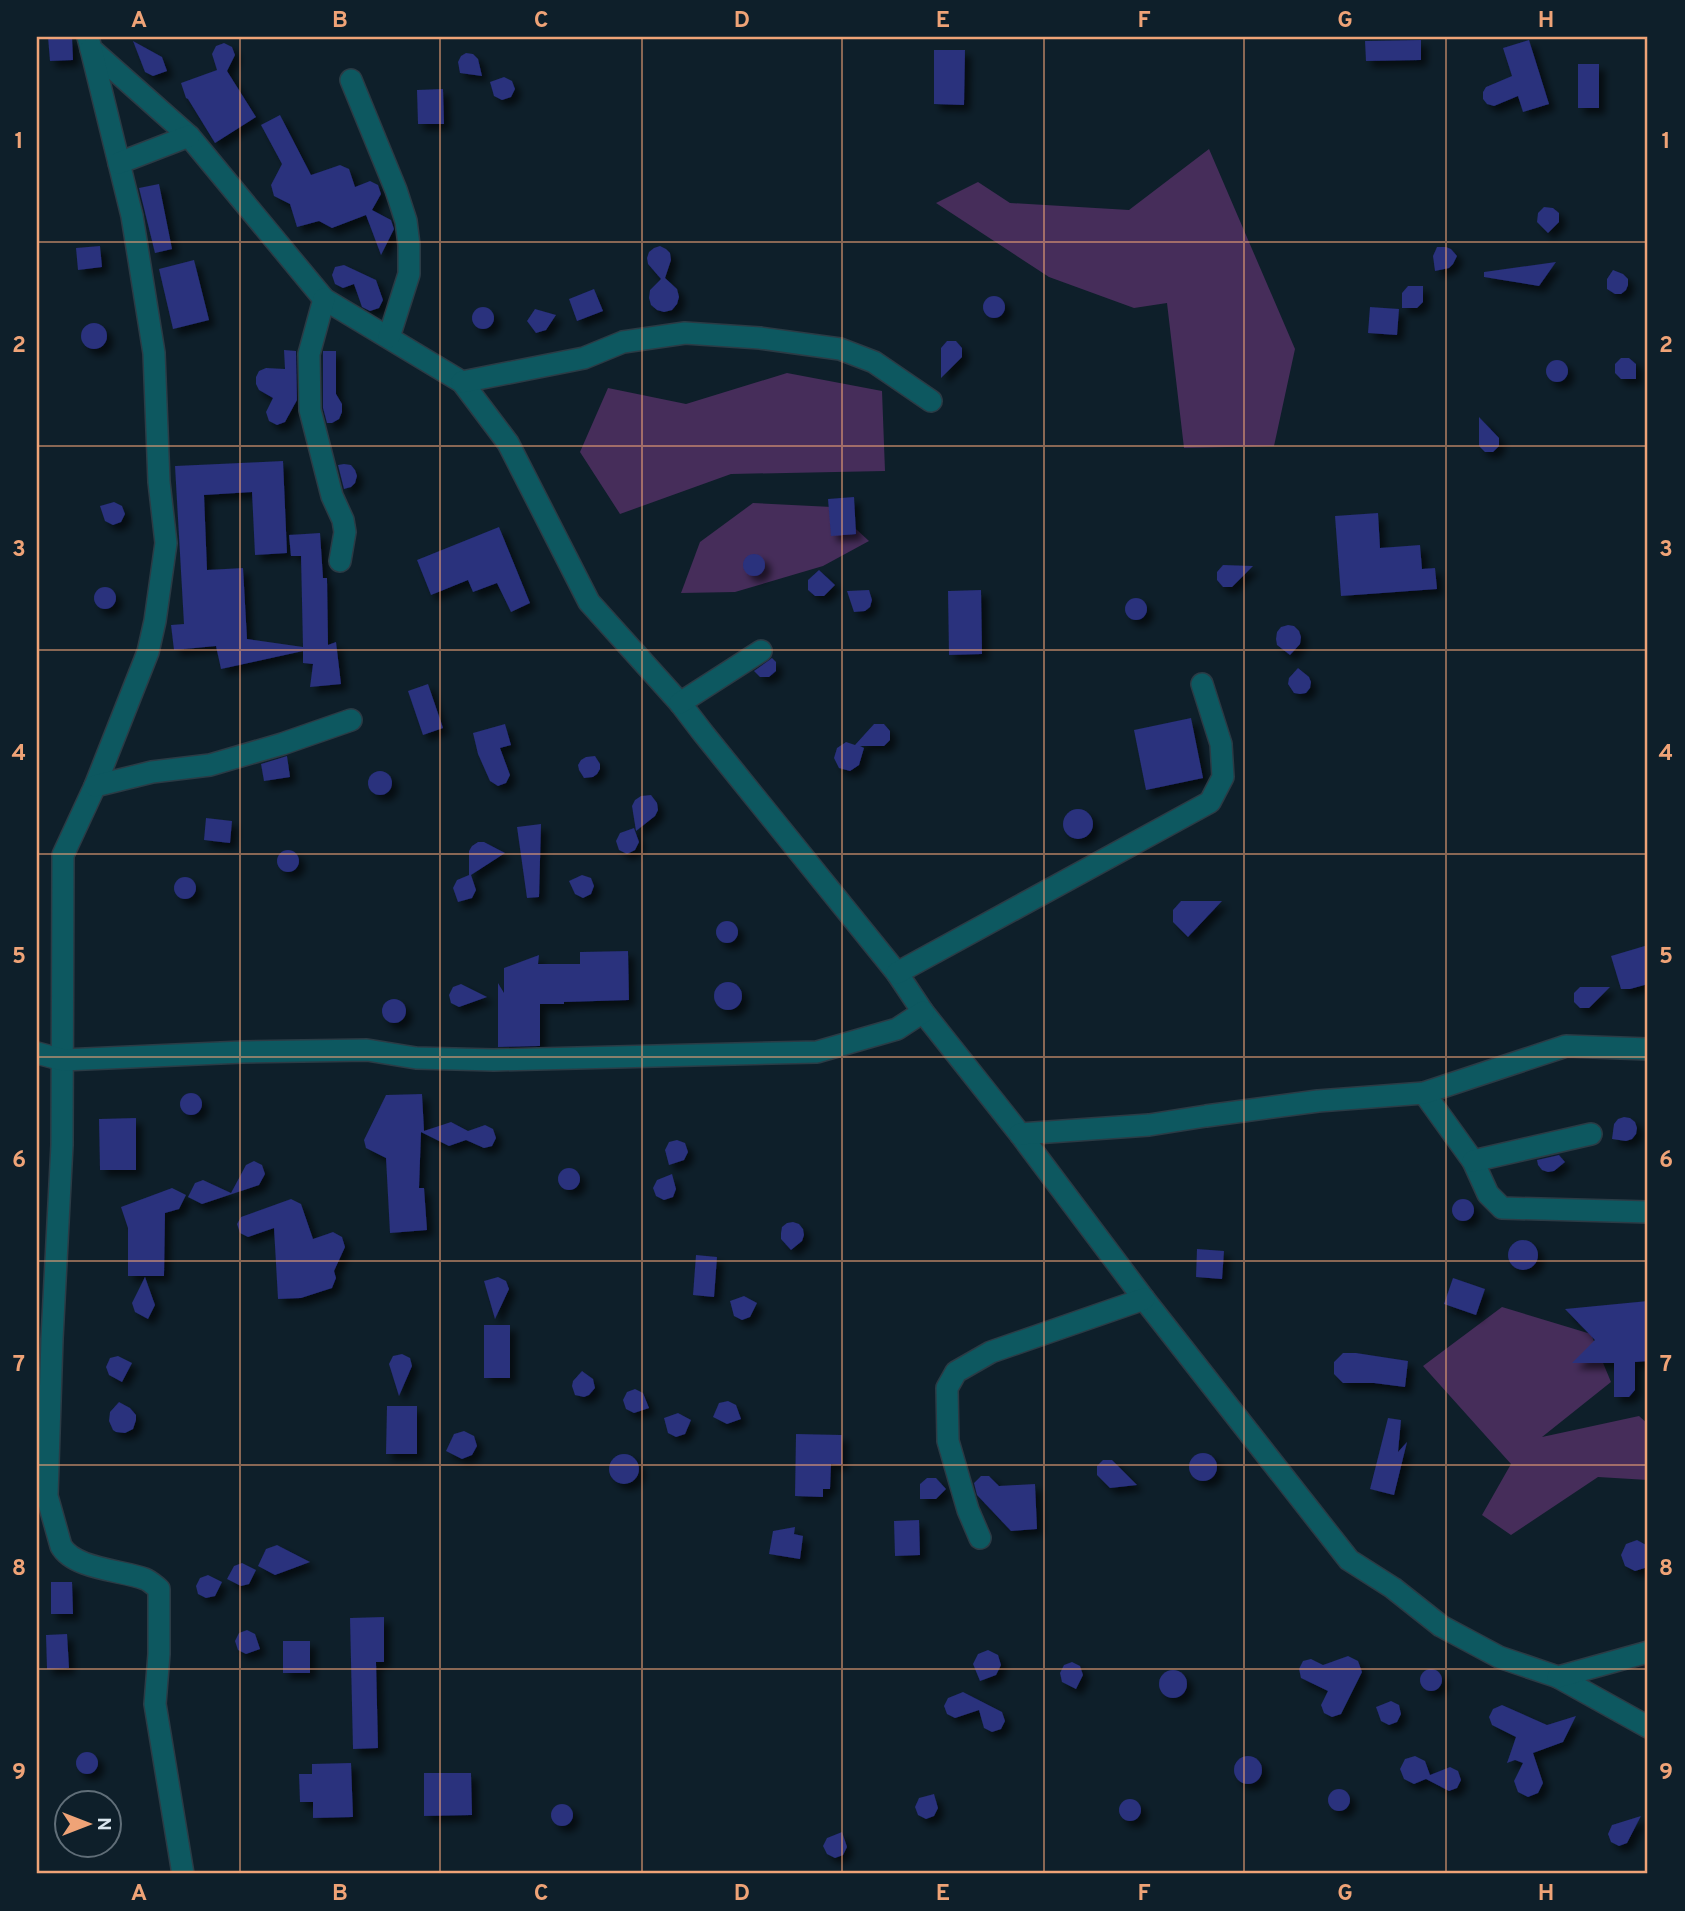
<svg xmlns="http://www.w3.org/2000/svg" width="1685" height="1911" font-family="Overpass,sans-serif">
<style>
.green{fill:#462d5a}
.building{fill:#29307d;filter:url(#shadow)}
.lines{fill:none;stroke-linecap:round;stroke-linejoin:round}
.street-casing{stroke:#2b3b45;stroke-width:24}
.street{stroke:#0d5860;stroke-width:21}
.grid{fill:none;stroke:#efa377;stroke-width:2;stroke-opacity:0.55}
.neatline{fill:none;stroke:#efa377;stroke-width:2.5}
.grid-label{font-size:23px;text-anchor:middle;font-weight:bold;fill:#efa377}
</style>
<defs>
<filter id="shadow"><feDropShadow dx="6" dy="6" stdDeviation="3.5" flood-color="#0009"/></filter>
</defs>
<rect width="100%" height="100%" fill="#0e1f2a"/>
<!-- green -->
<g class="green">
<path d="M 1209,149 L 1295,349 L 1274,446 L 1184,448 L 1167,303 L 1134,308 L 1049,277 L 936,203 L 978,182 L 1010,203 L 1129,210 Z"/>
<path d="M 787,373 L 882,391 L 885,471 L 731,474 L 620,514 L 580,452 L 608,388 L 686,404 Z"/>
<path d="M 753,503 L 832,507 L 869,541 L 823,566 L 735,592 L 681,593 L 700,542 Z"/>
<path d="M 1502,1307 L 1591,1334 L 1611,1382 L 1542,1437 L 1639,1416 L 1648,1424 L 1648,1480 L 1598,1477 L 1511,1535 L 1482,1515 L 1511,1464 L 1423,1366 Z"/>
</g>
<!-- building -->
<g class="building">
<path d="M 48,37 L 72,37 L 73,60 L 50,61 Z"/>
<path d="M 1421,40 L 1421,60 L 1366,61 L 1365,41 Z"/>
<path d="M 1529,40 L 1549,104 L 1523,112 L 1518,96 L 1494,106 L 1487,104 L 1483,99 L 1483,92 L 1486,87 L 1512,76 L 1503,48 Z"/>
<path d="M 133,41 L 162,57 L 167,71 L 153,76 L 145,72 Z"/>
<path d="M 224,43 L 232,47 L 235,55 L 227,71 L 256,117 L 215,143 L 188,99 L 186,98 L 181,83 L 217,70 L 212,54 L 216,46 Z"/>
<path d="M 934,50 L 965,50 L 964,105 L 934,104 Z"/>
<path d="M 466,53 L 473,54 L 478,59 L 482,76 L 460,73 L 458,62 L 461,56 Z"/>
<rect x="1578" y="64" width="21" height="44"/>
<path d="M 504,77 L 512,81 L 515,89 L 511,97 L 502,100 L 494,96 L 490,82 Z"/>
<path d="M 443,89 L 444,124 L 418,124 L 417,90 Z"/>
<path d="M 280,115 L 311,175 L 340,165 L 349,169 L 355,187 L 370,181 L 378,185 L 381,194 L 372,210 L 391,220 L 394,229 L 381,255 L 366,215 L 332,228 L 319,221 L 297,227 L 290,204 L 274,196 L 271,185 L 282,164 L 261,125 Z"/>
<path d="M 159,184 L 172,249 L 155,253 L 139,188 Z"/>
<path d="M 1544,207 L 1553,208 L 1559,213 L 1559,222 L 1548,233 L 1537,222 L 1538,213 Z"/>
<path d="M 100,246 L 102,267 L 78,270 L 76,248 Z"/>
<path d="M 660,246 L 666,249 L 670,253 L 671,260 L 665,278 L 677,289 L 679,297 L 677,304 L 672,310 L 664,312 L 657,310 L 651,305 L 649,298 L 650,290 L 661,279 L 648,264 L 647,258 L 649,252 L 654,248 Z"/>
<path d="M 1437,247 L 1446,247 L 1451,249 L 1457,256 L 1453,264 L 1449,268 L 1435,271 L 1433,256 Z"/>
<path d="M 194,260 L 209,320 L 173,329 L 159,269 Z"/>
<path d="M 1556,262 L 1539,286 L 1484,277 L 1484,272 Z"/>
<path d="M 344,265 L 376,280 L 383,300 L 379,308 L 370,311 L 362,307 L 354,284 L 343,288 L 335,284 L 332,275 L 335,267 Z"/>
<path d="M 1613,270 L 1623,274 L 1628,279 L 1628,285 L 1626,290 L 1621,294 L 1615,294 L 1607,289 L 1607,279 Z"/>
<path d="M 1408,286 L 1423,286 L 1423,302 L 1417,308 L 1402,308 L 1402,293 Z"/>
<path d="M 594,289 L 603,311 L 577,321 L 569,299 Z"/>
<circle cx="994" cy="307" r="11"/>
<circle cx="483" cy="318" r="11"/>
<path d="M 1370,307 L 1399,309 L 1397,335 L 1368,333 Z"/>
<path d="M 535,309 L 556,315 L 546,330 L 536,333 L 527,321 Z"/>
<circle cx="94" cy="336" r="13"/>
<path d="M 947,341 L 956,341 L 962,348 L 962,357 L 941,378 L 941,348 Z"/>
<path d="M 284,350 L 296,351 L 297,400 L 285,422 L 277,425 L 269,421 L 266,412 L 273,398 L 259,390 L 256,384 L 256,377 L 259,371 L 266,368 L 285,369 Z"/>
<path d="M 323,351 L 336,351 L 336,394 L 342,404 L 342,412 L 339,419 L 332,423 L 327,423 L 323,408 Z"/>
<path d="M 1621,358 L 1629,358 L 1636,364 L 1636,379 L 1621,379 L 1615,373 L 1615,364 Z"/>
<circle cx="1557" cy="371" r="11"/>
<path d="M 1479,417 L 1499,438 L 1499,446 L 1493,452 L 1485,452 L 1479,446 Z"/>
<path d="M 283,461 L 287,553 L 255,555 L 252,492 L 204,495 L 207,570 L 243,568 L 247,639 L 303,647 L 301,556 L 291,556 L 289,535 L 320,533 L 323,578 L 327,578 L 328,645 L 336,642 L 341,684 L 310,687 L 313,664 L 303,663 L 303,651 L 221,669 L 216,646 L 174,650 L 171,625 L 184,624 L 175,466 Z"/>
<path d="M 344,464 L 351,465 L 355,470 L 357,476 L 355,483 L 351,487 L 344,489 L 338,465 Z"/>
<path d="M 854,497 L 856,534 L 831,536 L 828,499 Z"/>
<path d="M 114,502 L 122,506 L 125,514 L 121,522 L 113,525 L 105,521 L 100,506 Z"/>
<path d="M 1378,513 L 1380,548 L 1420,545 L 1422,569 L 1435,568 L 1437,589 L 1341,596 L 1335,516 Z"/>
<path d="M 499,527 L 530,603 L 511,612 L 497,583 L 473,592 L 468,580 L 431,595 L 417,560 Z"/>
<circle cx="754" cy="565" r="11"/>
<path d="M 1223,565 L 1253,566 L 1232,587 L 1223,587 L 1217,580 L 1217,572 Z"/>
<path d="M 819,570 L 835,585 L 824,596 L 815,596 L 808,590 L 808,580 Z"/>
<circle cx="105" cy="598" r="11"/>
<path d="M 869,590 L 872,600 L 870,607 L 865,611 L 854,612 L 847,591 Z"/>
<path d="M 981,590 L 982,654 L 949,655 L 948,591 Z"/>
<circle cx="1136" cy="609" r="11"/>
<path d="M 1288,625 L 1294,626 L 1299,631 L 1301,637 L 1300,644 L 1290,655 L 1277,645 L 1276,639 L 1277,632 L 1281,627 Z"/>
<path d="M 772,658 L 776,662 L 776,671 L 769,677 L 760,677 L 754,671 Z"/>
<path d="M 1298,668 L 1309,677 L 1311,682 L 1310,688 L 1306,693 L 1300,694 L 1294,693 L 1288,684 L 1289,678 Z"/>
<path d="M 428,684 L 443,728 L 423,735 L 408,691 Z"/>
<path d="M 1191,718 L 1203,778 L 1146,790 L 1134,730 Z"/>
<path d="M 505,724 L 511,745 L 500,748 L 510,775 L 506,783 L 498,786 L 490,781 L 478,754 L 473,733 Z"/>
<path d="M 874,724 L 884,724 L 890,731 L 890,740 L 884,746 L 860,746 L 864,748 L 859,765 L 850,771 L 839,768 L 834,758 L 837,748 L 846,742 L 855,745 Z"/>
<path d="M 287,756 L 290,777 L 264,781 L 261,764 Z"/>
<path d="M 595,756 L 600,764 L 600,769 L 597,774 L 593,777 L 584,778 L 579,770 L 578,765 L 581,760 L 586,757 Z"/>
<circle cx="380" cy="783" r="12"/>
<path d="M 651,795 L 657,803 L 658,810 L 655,816 L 636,831 L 632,806 L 635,800 L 641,796 Z"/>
<circle cx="1078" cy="824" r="15"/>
<path d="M 206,818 L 232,821 L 230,843 L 204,840 Z"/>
<path d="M 541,824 L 539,897 L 527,898 L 517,827 Z"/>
<path d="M 634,828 L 639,842 L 635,850 L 627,854 L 619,850 L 616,841 L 620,833 Z"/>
<path d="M 478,842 L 484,842 L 505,853 L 471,875 L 476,890 L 472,898 L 458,902 L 453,888 L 457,880 L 469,875 L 469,851 L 472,846 Z"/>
<circle cx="288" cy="861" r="11"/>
<path d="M 582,875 L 591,878 L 594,886 L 591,894 L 583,898 L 575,894 L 569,881 Z"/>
<circle cx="185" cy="888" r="11"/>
<path d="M 1181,901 L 1222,901 L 1188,937 L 1173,922 L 1173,910 Z"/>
<circle cx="727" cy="932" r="11"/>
<path d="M 1648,945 L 1648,984 L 1630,989 L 1621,989 L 1611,956 Z"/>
<path d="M 628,951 L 629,1000 L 564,1002 L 564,1004 L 540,1004 L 540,1046 L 498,1047 L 498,983 L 504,993 L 504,968 L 539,955 L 538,964 L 580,964 L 580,952 Z"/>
<circle cx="728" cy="996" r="14"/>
<path d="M 461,984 L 487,997 L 459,1007 L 451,1003 L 449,995 L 453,987 Z"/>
<path d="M 1580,987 L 1610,987 L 1589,1008 L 1580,1008 L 1574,1002 L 1574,993 Z"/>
<circle cx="394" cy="1011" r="12"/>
<circle cx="191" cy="1104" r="11"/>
<path d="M 422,1094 L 424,1131 L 451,1122 L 468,1131 L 485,1125 L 493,1129 L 496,1138 L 492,1146 L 484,1148 L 466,1140 L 449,1146 L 421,1132 L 419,1188 L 424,1188 L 427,1230 L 390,1233 L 386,1158 L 366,1148 L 364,1140 L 386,1095 Z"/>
<path d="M 1624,1117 L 1630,1118 L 1635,1122 L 1637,1128 L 1636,1134 L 1632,1139 L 1626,1141 L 1612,1139 L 1614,1124 L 1618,1119 Z"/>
<path d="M 136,1118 L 136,1170 L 100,1170 L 99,1119 Z"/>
<path d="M 677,1140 L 685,1143 L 688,1152 L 684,1160 L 669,1165 L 665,1150 L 669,1142 Z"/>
<path d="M 1559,1155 L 1565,1162 L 1554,1171 L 1548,1172 L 1542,1170 L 1538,1165 L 1537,1160 Z"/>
<path d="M 254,1161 L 262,1165 L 265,1174 L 259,1185 L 202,1204 L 188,1197 L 195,1183 L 203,1180 L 231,1193 L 246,1165 Z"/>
<circle cx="569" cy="1179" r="11"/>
<path d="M 672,1174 L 676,1189 L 673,1197 L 664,1200 L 656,1196 L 653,1188 L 657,1180 Z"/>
<path d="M 172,1188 L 186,1195 L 179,1209 L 165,1213 L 164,1276 L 128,1276 L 128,1228 L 121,1207 Z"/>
<path d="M 291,1199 L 301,1204 L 313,1239 L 333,1232 L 342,1237 L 345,1247 L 334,1271 L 336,1278 L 332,1288 L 301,1298 L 278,1299 L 274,1228 L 248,1237 L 240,1233 L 237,1224 L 241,1217 Z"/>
<circle cx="1463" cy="1210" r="11"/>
<path d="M 793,1222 L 799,1224 L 803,1229 L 804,1235 L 802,1241 L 791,1250 L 781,1239 L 781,1233 L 782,1227 L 787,1223 Z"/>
<circle cx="1523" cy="1255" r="15"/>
<path d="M 1197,1249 L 1224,1251 L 1222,1279 L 1196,1277 Z"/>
<path d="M 696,1255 L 717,1257 L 714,1297 L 693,1295 Z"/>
<path d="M 145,1277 L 155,1305 L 148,1319 L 135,1312 L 132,1303 Z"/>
<path d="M 498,1277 L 506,1281 L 509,1289 L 495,1319 L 484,1281 Z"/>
<path d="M 1453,1278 L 1485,1289 L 1476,1315 L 1444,1304 Z"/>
<path d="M 744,1296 L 757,1303 L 750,1317 L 742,1320 L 734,1316 L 730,1301 Z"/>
<path d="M 1648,1301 L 1648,1361 L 1635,1362 L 1635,1390 L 1629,1397 L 1614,1397 L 1614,1363 L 1572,1363 L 1595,1340 L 1565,1309 Z"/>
<rect x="484" y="1325" width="26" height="53"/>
<path d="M 1343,1353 L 1356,1353 L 1408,1361 L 1405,1387 L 1374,1383 L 1343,1383 L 1334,1374 L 1334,1362 Z"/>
<path d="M 402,1354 L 410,1358 L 412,1366 L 399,1396 L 389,1364 L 393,1356 Z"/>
<path d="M 118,1356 L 132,1363 L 122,1382 L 109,1375 L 106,1367 L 110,1358 Z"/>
<path d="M 582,1371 L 593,1379 L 595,1388 L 589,1395 L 584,1397 L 575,1395 L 572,1386 L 573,1381 Z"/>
<path d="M 635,1389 L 643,1393 L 649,1408 L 634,1413 L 626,1409 L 623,1400 L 627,1392 Z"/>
<path d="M 728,1401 L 736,1405 L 741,1419 L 727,1424 L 713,1417 L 719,1403 Z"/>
<path d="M 119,1402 L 130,1408 L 136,1415 L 136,1420 L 133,1429 L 125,1433 L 116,1432 L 113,1430 L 109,1421 L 110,1412 Z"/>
<path d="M 387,1406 L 417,1406 L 417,1454 L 386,1454 Z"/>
<path d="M 678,1413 L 691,1420 L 685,1434 L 676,1437 L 668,1433 L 664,1418 Z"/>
<path d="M 1388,1418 L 1401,1420 L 1398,1452 L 1407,1442 L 1394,1495 L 1370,1489 Z"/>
<path d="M 464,1431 L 474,1436 L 477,1446 L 472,1455 L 462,1459 L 446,1451 L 454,1434 Z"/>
<path d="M 796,1434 L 842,1435 L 842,1465 L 831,1464 L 830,1489 L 823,1489 L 823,1497 L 795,1496 Z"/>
<circle cx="1203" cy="1467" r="14"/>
<circle cx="624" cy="1469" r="15"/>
<path d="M 1103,1460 L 1112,1460 L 1137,1485 L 1110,1488 L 1097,1475 L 1097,1466 Z"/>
<path d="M 981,1476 L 989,1476 L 999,1486 L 1035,1484 L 1037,1529 L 1011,1531 L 977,1495 L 974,1483 Z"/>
<path d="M 927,1478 L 936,1478 L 946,1489 L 936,1499 L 920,1499 L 920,1484 Z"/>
<path d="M 919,1520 L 920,1555 L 895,1556 L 894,1521 Z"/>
<path d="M 795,1527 L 794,1534 L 803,1536 L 800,1559 L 769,1554 L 773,1531 Z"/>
<path d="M 1637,1540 L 1648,1546 L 1648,1567 L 1635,1571 L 1625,1566 L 1621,1555 L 1626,1544 Z"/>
<path d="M 277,1545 L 310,1562 L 275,1575 L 258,1566 L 266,1549 Z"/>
<path d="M 242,1563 L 256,1570 L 249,1584 L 241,1586 L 227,1579 L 234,1566 Z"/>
<path d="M 208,1575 L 222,1582 L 215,1596 L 206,1598 L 198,1594 L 196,1586 L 200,1578 Z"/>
<path d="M 51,1582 L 72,1582 L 73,1614 L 51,1614 Z"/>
<path d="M 384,1617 L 384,1662 L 376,1662 L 378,1748 L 353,1749 L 350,1618 Z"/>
<path d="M 247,1630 L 255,1634 L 260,1649 L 246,1654 L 238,1650 L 235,1641 L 239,1633 Z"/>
<path d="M 67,1634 L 69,1668 L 47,1669 L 46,1635 Z"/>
<rect x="283" y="1641" width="27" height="32"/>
<path d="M 988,1650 L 998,1655 L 1001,1665 L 996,1675 L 980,1681 L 973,1664 L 978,1654 Z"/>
<path d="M 1348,1656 L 1358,1661 L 1362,1672 L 1341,1714 L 1332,1717 L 1324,1713 L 1321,1705 L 1328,1691 L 1301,1678 L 1299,1669 L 1303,1661 L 1311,1659 L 1323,1665 Z"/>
<path d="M 1072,1662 L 1080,1666 L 1083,1675 L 1076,1689 L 1062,1682 L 1060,1673 L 1064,1665 Z"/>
<circle cx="1431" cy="1680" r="11"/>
<circle cx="1173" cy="1684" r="14"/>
<path d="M 963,1692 L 1002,1712 L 1005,1721 L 1001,1729 L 992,1732 L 984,1728 L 979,1710 L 955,1718 L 947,1714 L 944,1706 L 948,1698 Z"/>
<path d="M 1391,1701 L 1399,1705 L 1401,1714 L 1397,1722 L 1389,1725 L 1381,1721 L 1376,1707 Z"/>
<path d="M 1502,1705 L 1547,1725 L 1576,1716 L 1563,1742 L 1533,1753 L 1543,1783 L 1538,1793 L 1528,1797 L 1518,1792 L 1514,1781 L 1523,1763 L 1515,1760 L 1507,1763 L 1516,1737 L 1492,1725 L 1489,1717 L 1493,1709 Z"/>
<circle cx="87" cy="1763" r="11"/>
<path d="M 1415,1756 L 1425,1761 L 1430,1775 L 1450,1767 L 1458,1771 L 1461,1780 L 1457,1788 L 1449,1791 L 1426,1779 L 1414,1784 L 1404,1779 L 1400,1769 L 1405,1759 Z"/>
<circle cx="1248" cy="1770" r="14"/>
<path d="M 351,1763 L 353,1817 L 313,1818 L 313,1802 L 300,1802 L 299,1774 L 312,1774 L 312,1764 Z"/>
<path d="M 424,1773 L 471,1773 L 472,1815 L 424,1816 Z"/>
<circle cx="1339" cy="1800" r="11"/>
<path d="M 934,1794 L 938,1808 L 934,1816 L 926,1819 L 918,1815 L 915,1807 L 919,1798 Z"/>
<circle cx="1130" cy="1810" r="11"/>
<circle cx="562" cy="1815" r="11"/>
<path d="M 1641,1816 L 1627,1843 L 1619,1846 L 1611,1842 L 1608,1834 L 1612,1825 Z"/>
<path d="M 842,1832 L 847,1847 L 843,1855 L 835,1858 L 827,1854 L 823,1846 L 827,1838 Z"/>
</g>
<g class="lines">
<!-- street casing -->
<g class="street-casing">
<g id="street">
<path d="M 88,37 L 91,49 L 189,136 L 324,299 L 462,382 L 508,443 L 589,602 L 680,703 L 703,733 L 897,973 L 923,1012 L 1020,1134 L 1144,1299 L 1349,1560 L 1393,1588 L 1441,1626 L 1499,1657 L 1558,1677 L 1648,1727"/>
<path d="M 91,49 L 132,216 L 154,353 L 159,482 L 166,543 L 155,621 L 148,652 L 95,786 L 63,855 L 62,1145 L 52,1339 L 47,1496 L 61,1546 C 74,1569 121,1570 145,1579 C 150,1581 154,1585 159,1589 L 159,1654 L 155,1704 L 183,1874"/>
<path d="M 351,80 L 396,190 L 406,221 L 409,245 L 409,274 L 389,337"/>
<path d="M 119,163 L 189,136"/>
<path d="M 324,299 L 309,354 L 310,410 L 332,496 L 343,520 L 345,532 L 340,561"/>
<path d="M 462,382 L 584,358 L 623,342 L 685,333 L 760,338 L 840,349 L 874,362 L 931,401"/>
<path d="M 680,703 L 761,651"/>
<path d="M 95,786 L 152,772 L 210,765 L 282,744 L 351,720"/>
<path d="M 897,973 L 1210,802 L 1223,777 L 1221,744 L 1202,684"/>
<path d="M 37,1053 L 63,1060 L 243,1052 L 367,1050 L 416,1058 L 494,1060 L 817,1052 L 897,1029 L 923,1012"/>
<path d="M 1424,1093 L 1473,1161 L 1488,1194 L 1502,1208 L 1648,1212"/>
<path d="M 1020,1134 L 1149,1125 L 1206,1116 L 1318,1101 L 1424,1093 L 1566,1046 L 1648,1049"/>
<path d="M 1473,1161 L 1591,1134"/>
<path d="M 980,1538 L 968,1510 L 948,1441 L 947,1388 L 956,1372 L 991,1352 L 1144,1299"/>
<path d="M 1558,1677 L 1648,1652"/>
</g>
</g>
<!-- street -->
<use href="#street" class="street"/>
</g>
<!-- grid -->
<path class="grid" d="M 240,37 L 240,1874M 440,37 L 440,1874M 642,37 L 642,1874M 842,37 L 842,1874M 1044,37 L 1044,1874M 1244,37 L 1244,1874M 1446,37 L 1446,1874M 37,242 L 1648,242M 37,446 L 1648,446M 37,650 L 1648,650M 37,854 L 1648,854M 37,1057 L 1648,1057M 37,1261 L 1648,1261M 37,1465 L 1648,1465M 37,1669 L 1648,1669"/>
<!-- border -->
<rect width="1685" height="1911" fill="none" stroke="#0e1f2a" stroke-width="77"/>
<!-- north arrow -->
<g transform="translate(88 1824) rotate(90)"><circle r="33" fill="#0e1f2a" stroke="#606e78" stroke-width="2"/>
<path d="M0-5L12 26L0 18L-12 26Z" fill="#efa377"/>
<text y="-10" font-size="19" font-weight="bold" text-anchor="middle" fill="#dae5ed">N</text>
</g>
<rect x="38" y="38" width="1608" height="1834" class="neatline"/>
<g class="grid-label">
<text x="139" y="27">A</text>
<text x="340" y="27">B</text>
<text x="541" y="27">C</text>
<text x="742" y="27">D</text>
<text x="943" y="27">E</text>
<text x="1144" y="27">F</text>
<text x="1345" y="27">G</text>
<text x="1546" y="27">H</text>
<text x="19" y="148">1</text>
<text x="1666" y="148">1</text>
<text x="19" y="352">2</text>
<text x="1666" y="352">2</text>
<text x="19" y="556">3</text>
<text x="1666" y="556">3</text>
<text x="19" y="760">4</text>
<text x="1666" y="760">4</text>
<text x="19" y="963">5</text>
<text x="1666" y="963">5</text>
<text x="19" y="1167">6</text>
<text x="1666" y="1167">6</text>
<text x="19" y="1371">7</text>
<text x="1666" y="1371">7</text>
<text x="19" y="1575">8</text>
<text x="1666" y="1575">8</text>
<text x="19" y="1779">9</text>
<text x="1666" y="1779">9</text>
<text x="139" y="1900">A</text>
<text x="340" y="1900">B</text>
<text x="541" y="1900">C</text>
<text x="742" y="1900">D</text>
<text x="943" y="1900">E</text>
<text x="1144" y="1900">F</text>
<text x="1345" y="1900">G</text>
<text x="1546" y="1900">H</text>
</g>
</svg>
